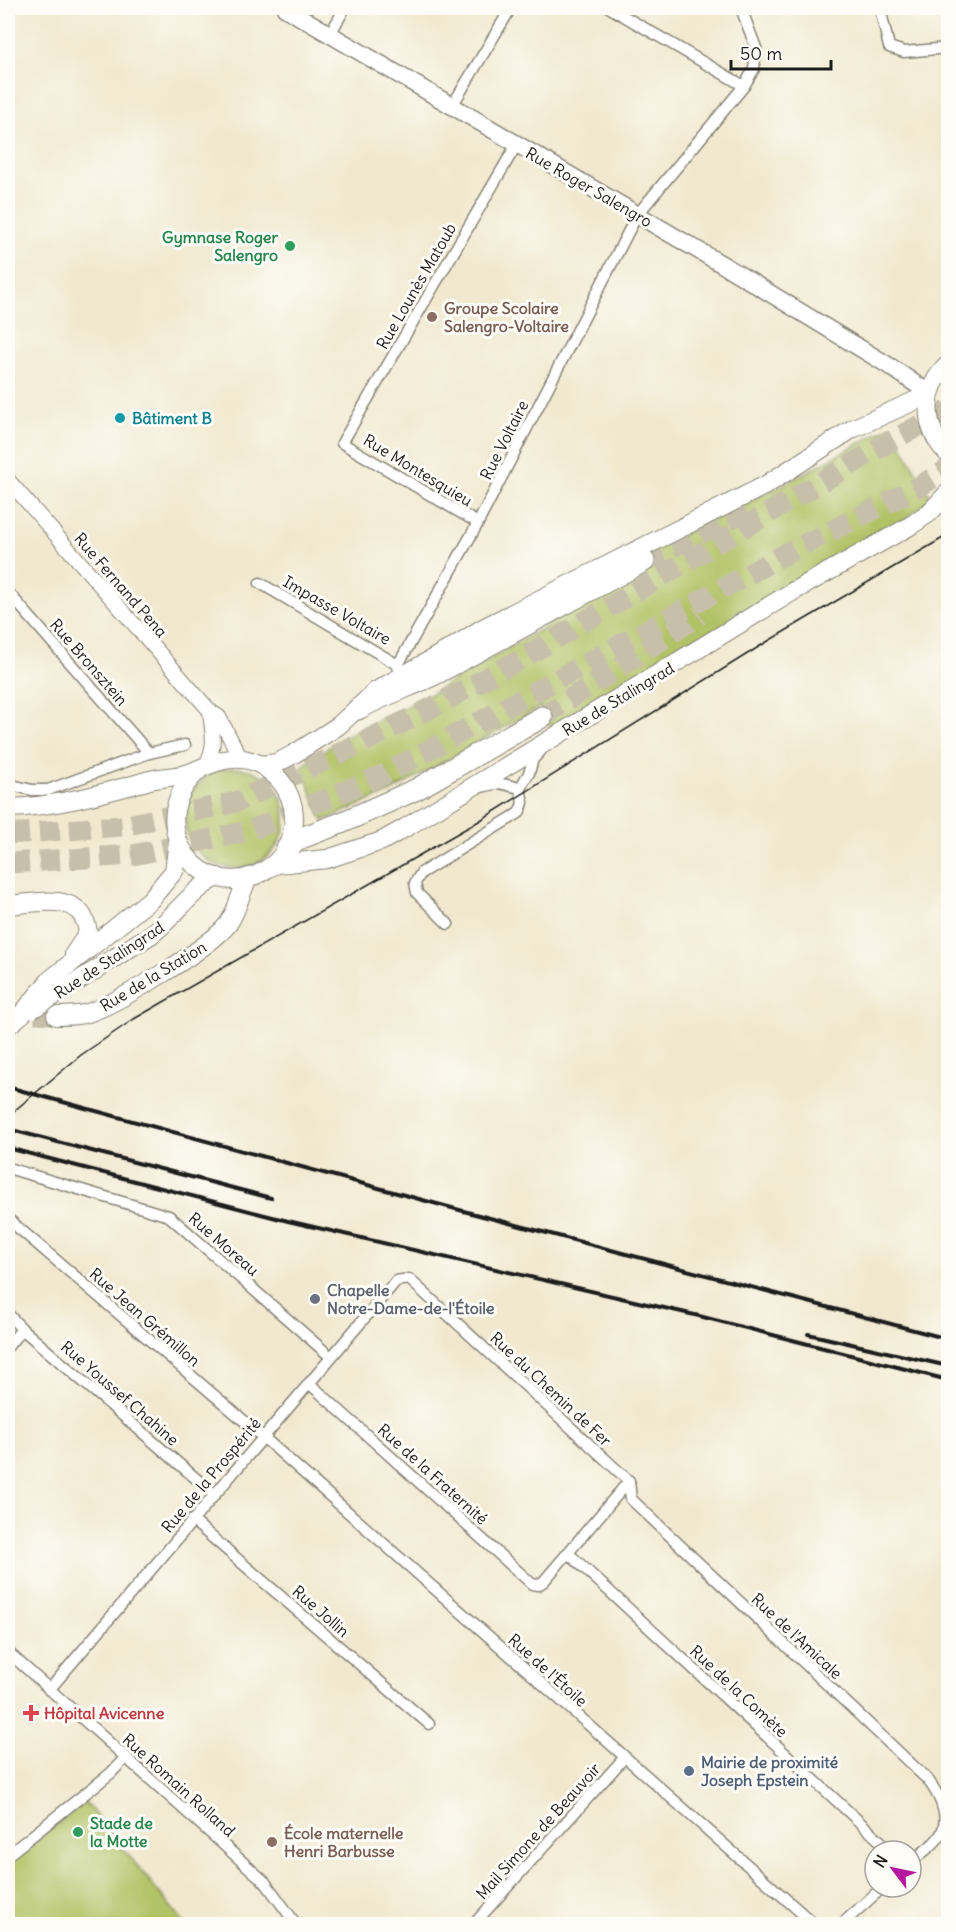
<svg xmlns="http://www.w3.org/2000/svg" width="956" height="1932" font-family="Delius,sans-serif">
<style>
.green{fill:#b2c266;stroke:#676f41;stroke-width:1.5}
.lines{fill:none;stroke-linecap:round;stroke-linejoin:round}
.primary-tunnel{stroke:#c6c0ab;stroke-width:18;stroke-dasharray:18 9;stroke-linecap:butt}
.motorway-tunnel{stroke:#c6c0ab;stroke-width:21;stroke-dasharray:21 10;stroke-linecap:butt}
.minor-casing{stroke:#868276;stroke-width:13}
.tertiary-casing{stroke:#868276;stroke-width:16}
.secondary-casing{stroke:#868276;stroke-width:19}
.primary-casing{stroke:#868276;stroke-width:20}
.motorway-casing{stroke:#868276;stroke-width:23}
.minor{stroke:#fff;stroke-width:10}
.tertiary{stroke:#fff;stroke-width:14}
.secondary{stroke:#fff;stroke-width:16}
.primary{stroke:#fff;stroke-width:18}
.motorway{stroke:#fff;stroke-width:21}
.tram{stroke:#1c1c1c;stroke-width:1.5}
.rail{stroke:#1c1c1c;stroke-width:4}
.primary-bridge-casing{stroke:#868276;stroke-width:20;stroke-linecap:butt}
.primary-bridge{stroke:#fff;stroke-width:18}
.leisure-dot{fill:#2e9e5b;stroke:#fdfcf7;stroke-width:2}
.education-dot{fill:#8d6e63;stroke:#fdfcf7;stroke-width:2}
.culture-dot{fill:#0f9aa8;stroke:#fdfcf7;stroke-width:2}
.worship-dot{fill:#6b7280;stroke:#fdfcf7;stroke-width:2}
.health-dot{fill:#e0444e;stroke:#fdfcf7;stroke-width:2}
.service-dot{fill:#5c6f8a;stroke:#fdfcf7;stroke-width:2}
.labels{text-anchor:middle;dominant-baseline:central;stroke-width:6;stroke-linejoin:round;paint-order:stroke}
.street-label{font-size:16px;fill:#1c1c1c;stroke:#fdfcf7}
.leisure-label{font-size:16px;font-weight:bold;fill:#27864d;stroke:#fdfcf7;text-anchor:end}
.education-label{font-size:16px;font-weight:bold;fill:#785e54;stroke:#fdfcf7;text-anchor:start}
.culture-label{font-size:16px;font-weight:bold;fill:#0d838f;stroke:#fdfcf7;text-anchor:start}
.worship-label{font-size:16px;font-weight:bold;fill:#5b616d;stroke:#fdfcf7;text-anchor:start}
.health-label{font-size:16px;font-weight:bold;fill:#be3a42;stroke:#fdfcf7;text-anchor:start}
.service-label{font-size:16px;font-weight:bold;fill:#4e5e75;stroke:#fdfcf7;text-anchor:start}
</style>
<rect width="100%" height="100%" fill="#fdfcf7"/>
<filter id="ink" filterUnits="userSpaceOnUse"><feTurbulence type="fractalNoise" baseFrequency=".0167" numOctaves="2"/><feDisplacementMap in="SourceGraphic" scale="12" xChannelSelector="R" yChannelSelector="G"/><feConvolveMatrix kernelMatrix="1 2 1 2 8 2 1 2 1" color-interpolation-filters="sRGB"/></filter>
<filter id="wash" filterUnits="userSpaceOnUse"><feTurbulence type="fractalNoise" baseFrequency=".008" numOctaves="4" result="noise"/><feDisplacementMap in="SourceGraphic" scale="24" xChannelSelector="R" yChannelSelector="G"/><feGaussianBlur stdDeviation="1.35" result="paint"/><feColorMatrix in="noise" values="0 0 0 0 0 0 0 0 0 0 0 0 0 0 0 0 0 1.4 0 .05"/><feComposite in="paint" operator="in"/></filter>
<g filter="url(#wash)">
<rect width="100%" height="100%" fill="#f1e9cf"/>
<!-- green -->
<g class="green">
<path d="M 891,426 L 931,498 L 906,519 L 553,730 L 540,707 L 392,791 L 323,821 L 301,767 L 345,736 L 422,699 L 555,621 L 643,553 L 779,487 Z"/>
<circle cx="235" cy="818" r="50"/>
<path d="M 85,1802 L 185,1924 L 8,1924 L 8,1863 Z"/>
</g>
</g>
<g filter="url(#ink)">
<g class="lines">
<!-- primary-tunnel -->
<path class="primary-tunnel" d="M 8,1012 L 56,1016"/>
<!-- motorway-tunnel -->
<g class="motorway-tunnel">
<path d="M 644,561 L 754,507"/>
<path d="M 542,717 L 700,615"/>
<path d="M 8,834 L 123,826 L 236,802 L 362,743 L 433,707 L 521,659 L 889,442 L 948,410"/>
<path d="M 8,863 L 133,855 L 249,831 L 383,775 L 787,553 L 913,490 L 948,469"/>
</g>
<!-- minor casing -->
<g class="minor-casing">
<g id="minor">
<path d="M 610,8 L 744,86"/>
<path d="M 880,8 L 889,47 L 904,52 L 948,48"/>
<path d="M 330,34 L 345,8"/>
<path d="M 452,106 L 511,8"/>
<path d="M 478,523 L 342,443 L 517,144"/>
<path d="M 260,583 L 398,665"/>
<path d="M 8,592 L 149,753"/>
<path d="M 400,677 L 398,665 L 478,523 L 637,215 L 744,86 L 754,69 L 756,48 L 741,8"/>
<path d="M 8,784 L 32,790 L 48,790 L 149,753 L 185,745"/>
<path d="M 481,787 L 499,783 L 520,788"/>
<path d="M 448,924 L 417,893 L 415,883 L 421,873 L 519,813 L 523,803 L 520,788 L 529,773 L 533,759 L 540,752"/>
<path d="M 8,1168 L 169,1216 L 331,1357"/>
<path d="M 8,1219 L 263,1437 L 814,1924"/>
<path d="M 8,1314 L 22,1329 L 214,1494"/>
<path d="M 8,1346 L 22,1329"/>
<path d="M 309,1383 L 532,1584 L 538,1585 L 544,1581 L 629,1481"/>
<path d="M 629,1481 L 631,1499 L 928,1780 C 939,1795 952,1819 939,1837 C 933,1846 920,1854 911,1862"/>
<path d="M 192,1520 L 429,1724"/>
<path d="M 568,1553 L 891,1851"/>
<path d="M 8,1652 L 265,1882 L 296,1924"/>
<path d="M 49,1690 L 396,1281 L 409,1279 L 629,1481"/>
<path d="M 8,1855 L 111,1773 L 126,1757"/>
<path d="M 474,1924 L 624,1758"/>
<path d="M 842,1924 L 883,1887"/>
</g>
</g>
<!-- tertiary casing -->
<g class="tertiary-casing">
<g id="tertiary">
<path d="M 8,480 L 210,711 L 219,717 L 241,759"/>
<path d="M 206,765 C 217,743 212,735 210,711"/>
</g>
</g>
<!-- secondary casing -->
<g class="secondary-casing">
<path id="secondary" d="M 285,8 L 730,269 L 891,367 L 930,394"/>
</g>
<!-- primary casing -->
<g class="primary-casing">
<g id="primary">
<path d="M 948,365 C 921,389 923,429 948,454"/>
<path d="M 261,765 L 277,763 L 294,754 L 338,726 L 376,691 L 453,647 L 483,628 L 766,485 L 852,429 L 930,394"/>
<path d="M 8,808 C 57,807 103,793 150,780 C 162,777 174,777 186,774 C 202,769 216,759 233,759 C 247,758 261,763 271,772 C 288,785 297,807 293,828 C 290,845 282,860 267,869 C 204,910 137,825 199,770"/>
<path d="M 270,867 L 278,864 L 327,859 L 382,841 L 405,828 L 792,592 L 910,526 L 929,513 L 948,493"/>
<path d="M 8,905 C 39,903 83,890 88,933 L 74,954"/>
<path d="M 51,979 L 150,900 L 174,871 L 178,841"/>
<path d="M 62,991 L 152,934 C 174,917 194,887 218,877"/>
<path d="M 56,1016 C 66,1016 77,1016 88,1013 C 116,1004 211,947 228,924 C 238,910 240,892 249,877"/>
<path d="M 8,1026 L 22,1014"/>
</g>
</g>
<!-- motorway casing -->
<g class="motorway-casing">
<g id="motorway">
<path d="M 358,709 C 384,694 412,686 439,672 L 644,561"/>
<path d="M 287,848 L 301,838 L 341,823 L 417,789 L 542,717"/>
</g>
</g>
<!-- minor -->
<use href="#minor" class="minor"/>
<!-- tertiary -->
<use href="#tertiary" class="tertiary"/>
<!-- secondary -->
<use href="#secondary" class="secondary"/>
<!-- primary -->
<use href="#primary" class="primary"/>
<!-- motorway -->
<use href="#motorway" class="motorway"/>
<!-- tram -->
<path class="tram" d="M 8,1116 L 81,1055 L 134,1019 L 479,821 L 765,643 L 948,535"/>
<!-- rail -->
<g class="rail">
<path d="M 8,1087 L 452,1208 L 948,1339"/>
<path d="M 8,1129 L 271,1198"/>
<path d="M 8,1148 L 288,1221 L 699,1316 L 948,1380"/>
<path d="M 808,1334 L 948,1366"/>
</g>
<!-- primary-bridge casing -->
<g class="primary-bridge-casing">
<g id="primary-bridge">
<path d="M 32,1009 L 62,991"/>
<path d="M 22,1014 L 51,979"/>
</g>
</g>
<!-- primary-bridge -->
<use href="#primary-bridge" class="primary-bridge"/>
</g>
</g>
<!-- markers -->
<g class="leisure-dot">
<circle cx="290" cy="246" r="6"/>
<circle cx="78" cy="1832" r="6"/>
</g>
<g class="education-dot">
<circle cx="432" cy="317" r="6"/>
<circle cx="272" cy="1842" r="6"/>
</g>
<circle class="culture-dot" cx="120" cy="418" r="6"/>
<circle class="worship-dot" cx="315" cy="1299" r="6"/>
<path class="health-dot" d="M28 1704h6v6h6v6h-6v6h-6v-6h-6v-6h6z"/>
<circle class="service-dot" cx="689" cy="1771" r="6"/>
<g class="labels">
<!-- street labels -->
<g class="street-label">
<text transform="translate(589 187) rotate(30)">Rue Roger Salengro</text>
<text transform="translate(416 286) rotate(-60)">Rue Lounès Matoub</text>
<text transform="translate(504 440) rotate(-63)">Rue Voltaire</text>
<text transform="translate(418 470) rotate(31)">Rue Montesquieu</text>
<text transform="translate(121 585) rotate(49)">Rue Fernand Pena</text>
<text transform="translate(337 610) rotate(30)">Impasse Voltaire</text>
<text transform="translate(89 662) rotate(49)">Rue Bronsztein</text>
<text transform="translate(618 699) rotate(-31)">Rue de Stalingrad</text>
<text transform="translate(109 960) rotate(-33)">Rue de Stalingrad</text>
<text transform="translate(153 976) rotate(-31)">Rue de la Station</text>
<text transform="translate(224 1244) rotate(41)">Rue Moreau</text>
<text transform="translate(145 1317) rotate(41)">Rue Jean Grémillon</text>
<text transform="translate(551 1389) rotate(43)">Rue du Chemin de Fer</text>
<text transform="translate(120 1393) rotate(41)">Rue Youssef Chahine</text>
<text transform="translate(433 1474) rotate(42)">Rue de la Fraternité</text>
<text transform="translate(211 1475) rotate(-50)">Rue de la Prospérité</text>
<text transform="translate(321 1611) rotate(41)">Rue Jollin</text>
<text transform="translate(797 1636) rotate(43)">Rue de l'Amicale</text>
<text transform="translate(548 1670) rotate(42)">Rue de l'Étoile</text>
<text transform="translate(739 1691) rotate(43)">Rue de la Comète</text>
<text transform="translate(179 1785) rotate(42)">Rue Romain Rolland</text>
<text transform="translate(538 1831) rotate(-48)">Mail Simone de Beauvoir</text>
</g>
<!-- leisure labels -->
<g class="leisure-label">
<text x="278" y="237">Gymnase Roger<tspan x="278" dy="18">Salengro</tspan></text>
<text x="90" y="1823" text-anchor="start">Stade de<tspan x="90" dy="18">la Motte</tspan></text>
</g>
<!-- education labels -->
<g class="education-label">
<text x="444" y="308">Groupe Scolaire<tspan x="444" dy="18">Salengro-Voltaire</tspan></text>
<text x="284" y="1833">École maternelle<tspan x="284" dy="18">Henri Barbusse</tspan></text>
</g>
<!-- culture labels -->
<g class="culture-label">
<text x="132" y="418">Bâtiment B</text>
</g>
<!-- worship labels -->
<g class="worship-label">
<text x="327" y="1290">Chapelle<tspan x="327" dy="18">Notre-Dame-de-l'Étoile</tspan></text>
</g>
<!-- health labels -->
<g class="health-label">
<text x="44" y="1713">Hôpital Avicenne</text>
</g>
<!-- service labels -->
<g class="service-label">
<text x="701" y="1762">Mairie de proximité<tspan x="701" dy="18">Joseph Epstein</tspan></text>
</g>
</g>
<!-- margin -->
<rect width="956" height="1932" fill="none" stroke="#fdfcf7" stroke-width="30"/>
<!-- north arrow -->
<g transform="translate(893 1869) rotate(302)"><circle r="28" fill="#fdfcf7" stroke="#a3a29f" stroke-width="1.5"/>
<path d="M0-4.5L10 22L0 15L-10 22Z" fill="#b5179e"/>
<text y="-9" font-size="16" font-weight="bold" text-anchor="middle" fill="#1c1c1c">N</text>
</g>
<!-- scale -->
<path d="M731 60v9h100v-9" fill="none" stroke="#1c1c1c" stroke-width="3"/>
<text x="740" y="60" font-size="18" fill="#1c1c1c" stroke="#fdfcf7" stroke-width="4.5" paint-order="stroke">50 m</text>
</svg>
